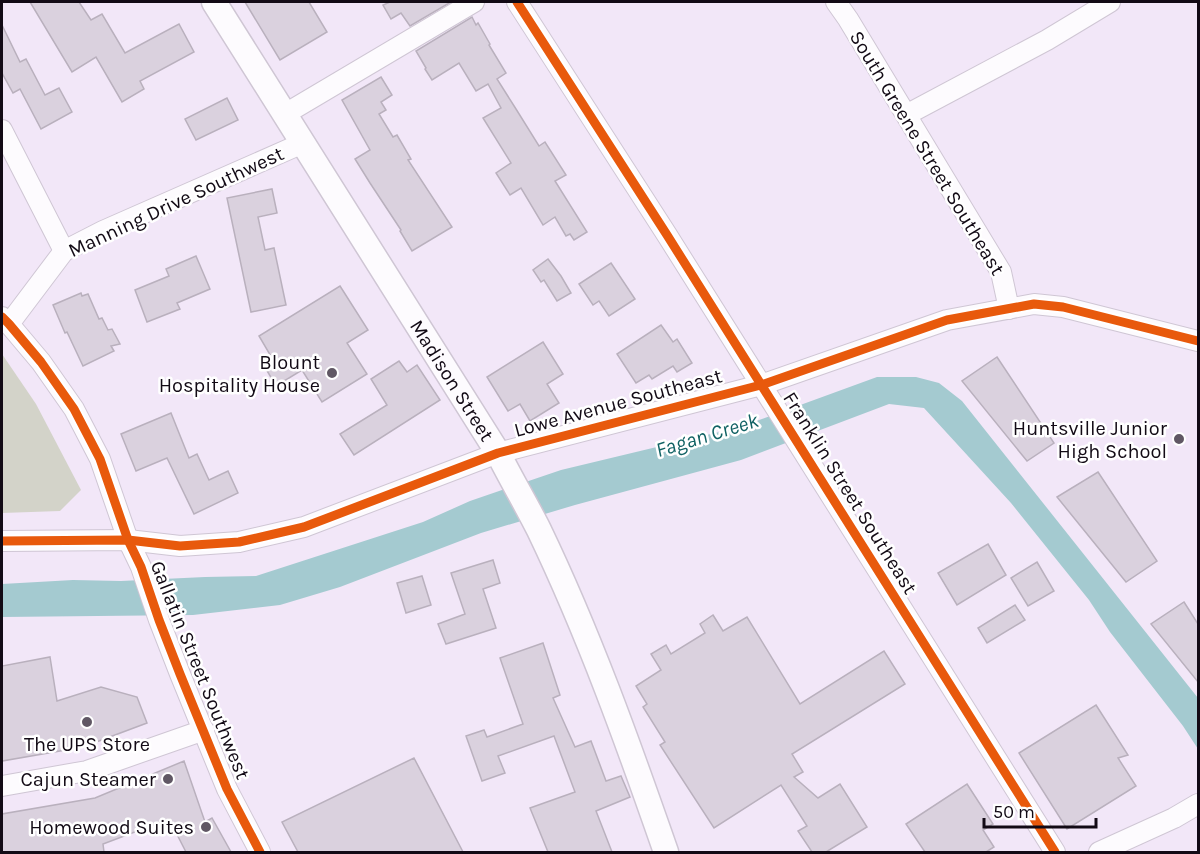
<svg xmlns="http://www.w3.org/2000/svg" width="1200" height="854" font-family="Karla,sans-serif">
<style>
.green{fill:#d3d3c9}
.water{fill:#a4cad0}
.building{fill:#dad1de;stroke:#b9b0bd;stroke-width:1.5}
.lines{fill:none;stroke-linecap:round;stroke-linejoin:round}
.minor-casing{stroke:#cfc6d4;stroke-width:22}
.major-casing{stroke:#cfc6d4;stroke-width:27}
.minor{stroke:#fdfbfe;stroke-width:20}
.major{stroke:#fdfbfe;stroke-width:24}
.cycleway-casing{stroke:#fff;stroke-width:13}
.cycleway{stroke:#e8590c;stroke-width:9}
.poi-dot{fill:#605764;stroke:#fff;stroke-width:2}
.labels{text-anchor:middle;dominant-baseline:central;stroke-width:5;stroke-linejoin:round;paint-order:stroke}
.street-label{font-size:20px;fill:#120a15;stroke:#fff}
.poi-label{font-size:20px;fill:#120a15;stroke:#fff;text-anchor:end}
.water-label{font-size:21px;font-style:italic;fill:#116264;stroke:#fff}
</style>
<rect width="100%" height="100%" fill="#f2e7f8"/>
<!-- green -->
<path class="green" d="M 2,354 L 36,404 L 81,490 L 60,511 L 2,513 Z"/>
<!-- water -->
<path class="water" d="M 877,377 L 916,377 L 939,383 L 962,401 L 1198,698 L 1198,749 L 1183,726 L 1110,632 L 1089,600 L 1011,503 L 924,408 L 889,404 L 741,460 L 575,505 L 481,533 L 340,587 L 280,605 L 193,615 L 2,617 L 2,584 L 73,580 L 121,581 L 205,577 L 256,576 L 423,522 L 470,501 L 561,470 L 740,427 Z"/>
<!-- building -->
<g class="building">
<path d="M 30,2 L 79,2 L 91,20 L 102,14 L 125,53 L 179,24 L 194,52 L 140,81 L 144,89 L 122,102 L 96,57 L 72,72 Z"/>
<path d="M 245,2 L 309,2 L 327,32 L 280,60 Z"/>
<path d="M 390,2 L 451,2 L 410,26 L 401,13 L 391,19 L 383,5 Z"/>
<path d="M 472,17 L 476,25 L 478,23 L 490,44 L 489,45 L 506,73 L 497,79 L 516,109 L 539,146 L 545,142 L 566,175 L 555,181 L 587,232 L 574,240 L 570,234 L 566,236 L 555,217 L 543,225 L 521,188 L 510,195 L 496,173 L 511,163 L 483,118 L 501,108 L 488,84 L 476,91 L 459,63 L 432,80 L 425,69 L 426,68 L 416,51 Z"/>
<path d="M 2,25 L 20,62 L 26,59 L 45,95 L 59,88 L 72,112 L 41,129 L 20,89 L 13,93 L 2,73 Z"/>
<path d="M 381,77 L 392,95 L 381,102 L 386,110 L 379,114 L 393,137 L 397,135 L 411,159 L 408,160 L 452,227 L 412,251 L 400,231 L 401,230 L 370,183 L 355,159 L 370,150 L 342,100 Z"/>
<path d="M 227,98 L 238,120 L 196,140 L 185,119 Z"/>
<path d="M 272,189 L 277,213 L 258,217 L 265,250 L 274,248 L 286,305 L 251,312 L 227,198 Z"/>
<path d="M 196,256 L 210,289 L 177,303 L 180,309 L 147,322 L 135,290 L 169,276 L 166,269 Z"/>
<path d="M 548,259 L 561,276 L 571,293 L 557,301 L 544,280 L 541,282 L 533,270 Z"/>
<path d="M 611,263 L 635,299 L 609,316 L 599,301 L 593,305 L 579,284 Z"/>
<path d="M 340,286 L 368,330 L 347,343 L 367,374 L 322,402 L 302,370 L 276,386 L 263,364 L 272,358 L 259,336 Z"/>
<path d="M 81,293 L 82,296 L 88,294 L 99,319 L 102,318 L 108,330 L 112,329 L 120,344 L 111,346 L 114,351 L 83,366 L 67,332 L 65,333 L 53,305 Z"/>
<path d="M 661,325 L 673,342 L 677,339 L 692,363 L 677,372 L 673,366 L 652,379 L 649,375 L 636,383 L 617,354 Z"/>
<path d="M 543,342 L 563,374 L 547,384 L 559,403 L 530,421 L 520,404 L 508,411 L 487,377 Z"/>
<path d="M 997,357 L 1054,443 L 1027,461 L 962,381 Z"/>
<path d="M 399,361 L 407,372 L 417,365 L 440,400 L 354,455 L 340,434 L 387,405 L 371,379 Z"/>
<path d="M 171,413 L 189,458 L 197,454 L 209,480 L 228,471 L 238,493 L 194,514 L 167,458 L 136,471 L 121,434 Z"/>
<path d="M 1098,472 L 1157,561 L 1126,582 L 1057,497 Z"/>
<path d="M 988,544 L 1006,575 L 957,605 L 938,573 Z"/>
<path d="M 493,560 L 500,583 L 483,589 L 496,628 L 446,644 L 438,624 L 465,614 L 451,573 Z"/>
<path d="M 1037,562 L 1054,591 L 1028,606 L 1011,578 Z"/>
<path d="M 422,576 L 431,605 L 406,613 L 397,583 Z"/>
<path d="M 1184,602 L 1198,624 L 1198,682 L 1151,624 Z"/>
<path d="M 1015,605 L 1025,620 L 987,643 L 978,628 Z"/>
<path d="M 713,615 L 723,631 L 747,617 L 800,704 L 884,651 L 905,684 L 792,754 L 803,772 L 794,777 L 818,798 L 840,784 L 867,827 L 826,852 L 812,852 L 798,831 L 807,826 L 781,785 L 714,828 L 660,745 L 665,742 L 643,707 L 647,704 L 636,686 L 661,670 L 651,654 L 666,645 L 671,654 L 705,633 L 700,624 Z"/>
<path d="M 543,643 L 560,695 L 553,698 L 575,747 L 591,741 L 606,781 L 621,776 L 630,797 L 596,811 L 612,852 L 548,852 L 530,808 L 575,792 L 554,736 L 498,756 L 505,773 L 482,781 L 466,736 L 484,730 L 487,737 L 523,724 L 500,658 Z"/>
<path d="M 50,657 L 57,701 L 101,687 L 137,697 L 147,723 L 83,747 L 2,761 L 2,666 Z"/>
<path d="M 1096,705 L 1128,755 L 1118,758 L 1136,786 L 1067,829 L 1019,753 Z"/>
<path d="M 414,758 L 463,852 L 298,852 L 282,822 Z"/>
<path d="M 184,761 L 205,822 L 212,818 L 231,852 L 186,852 L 169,819 L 103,844 L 104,852 L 2,852 L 2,814 L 95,798 Z"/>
<path d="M 967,784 L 993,824 L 983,830 L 994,847 L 986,852 L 925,852 L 906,824 Z"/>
</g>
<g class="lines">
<!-- minor casing -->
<g class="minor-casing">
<g id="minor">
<path d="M 517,2 L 667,235 L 1055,852"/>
<path d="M 836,2 L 848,19 L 1001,272 L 1009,309"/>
<path d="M 285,114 L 474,2"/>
<path d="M 906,115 L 1047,40 L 1110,2"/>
<path d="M 2,130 L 64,251"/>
<path d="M 2,317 L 9,324 L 41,362 L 74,409 L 100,459 L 128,540 L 141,567 L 159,620 L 180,674 L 227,789 L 260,852"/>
<path d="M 9,324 L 64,251 L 103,231 L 303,143"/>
<path d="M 2,541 L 128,540 L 180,546 L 239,542 L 304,527 L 498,453 L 761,385 L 947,320 L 1034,304 L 1063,307 L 1198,341"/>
<path d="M 2,786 L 87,771 L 204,730"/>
<path d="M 1099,852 L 1174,818 L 1198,804"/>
</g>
</g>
<!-- major casing -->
<g class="major-casing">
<g id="major">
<path id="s1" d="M 214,2 L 498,453 C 511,479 526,504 539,530 C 589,634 628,743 666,852"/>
</g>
</g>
<!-- minor -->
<use href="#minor" class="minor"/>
<!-- major -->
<use href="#major" class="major"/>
<!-- cycleway casing -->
<g class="cycleway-casing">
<g id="cycleway">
<path d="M 517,2 L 667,235 L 1055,852"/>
<path d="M 2,317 L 9,324 L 41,362 L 74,409 L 100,459 L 128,540 L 141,567 L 159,620 L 180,674 L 227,789 L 260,852"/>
<path d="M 2,541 L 128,540 L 180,546 L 239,542 L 304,527 L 498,453 L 761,385 L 947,320 L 1034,304 L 1063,307 L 1198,341"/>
</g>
</g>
<!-- cycleway -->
<use href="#cycleway" class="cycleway"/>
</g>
<!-- markers -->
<g class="poi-dot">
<circle cx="332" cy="373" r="6"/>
<circle cx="1179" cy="439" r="6"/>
<circle cx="87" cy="722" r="6"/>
<circle cx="168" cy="779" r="6"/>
<circle cx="206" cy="827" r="6"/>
</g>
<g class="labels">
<!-- street labels -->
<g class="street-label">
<text transform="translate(927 153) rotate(59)">South Greene Street Southeast</text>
<text transform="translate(176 202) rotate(-25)">Manning Drive Southwest</text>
<text stroke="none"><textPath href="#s1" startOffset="447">Madison Street</textPath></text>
<text transform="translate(618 403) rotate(-15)">Lowe Avenue Southeast</text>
<text transform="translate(850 493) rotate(58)">Franklin Street Southeast</text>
<text transform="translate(200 670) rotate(68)">Gallatin Street Southwest</text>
</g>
<!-- poi labels -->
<g class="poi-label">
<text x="320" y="362">Blount<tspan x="320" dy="23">Hospitality House</tspan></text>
<text x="1167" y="428">Huntsville Junior<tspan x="1167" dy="23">High School</tspan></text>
<text x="87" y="744" text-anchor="middle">The UPS Store</text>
<text x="156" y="779">Cajun Steamer</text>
<text x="194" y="827">Homewood Suites</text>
</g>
<!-- water labels -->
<g class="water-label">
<text transform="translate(707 435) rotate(-17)">Fagan Creek</text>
</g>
</g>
<!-- border -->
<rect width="1200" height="854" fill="none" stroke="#120a15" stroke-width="6"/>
<!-- scale -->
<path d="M984 818v9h112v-9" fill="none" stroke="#120a15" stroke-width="3"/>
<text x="993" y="818" font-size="18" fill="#120a15" stroke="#ffffff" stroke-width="4.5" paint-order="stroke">50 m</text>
</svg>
